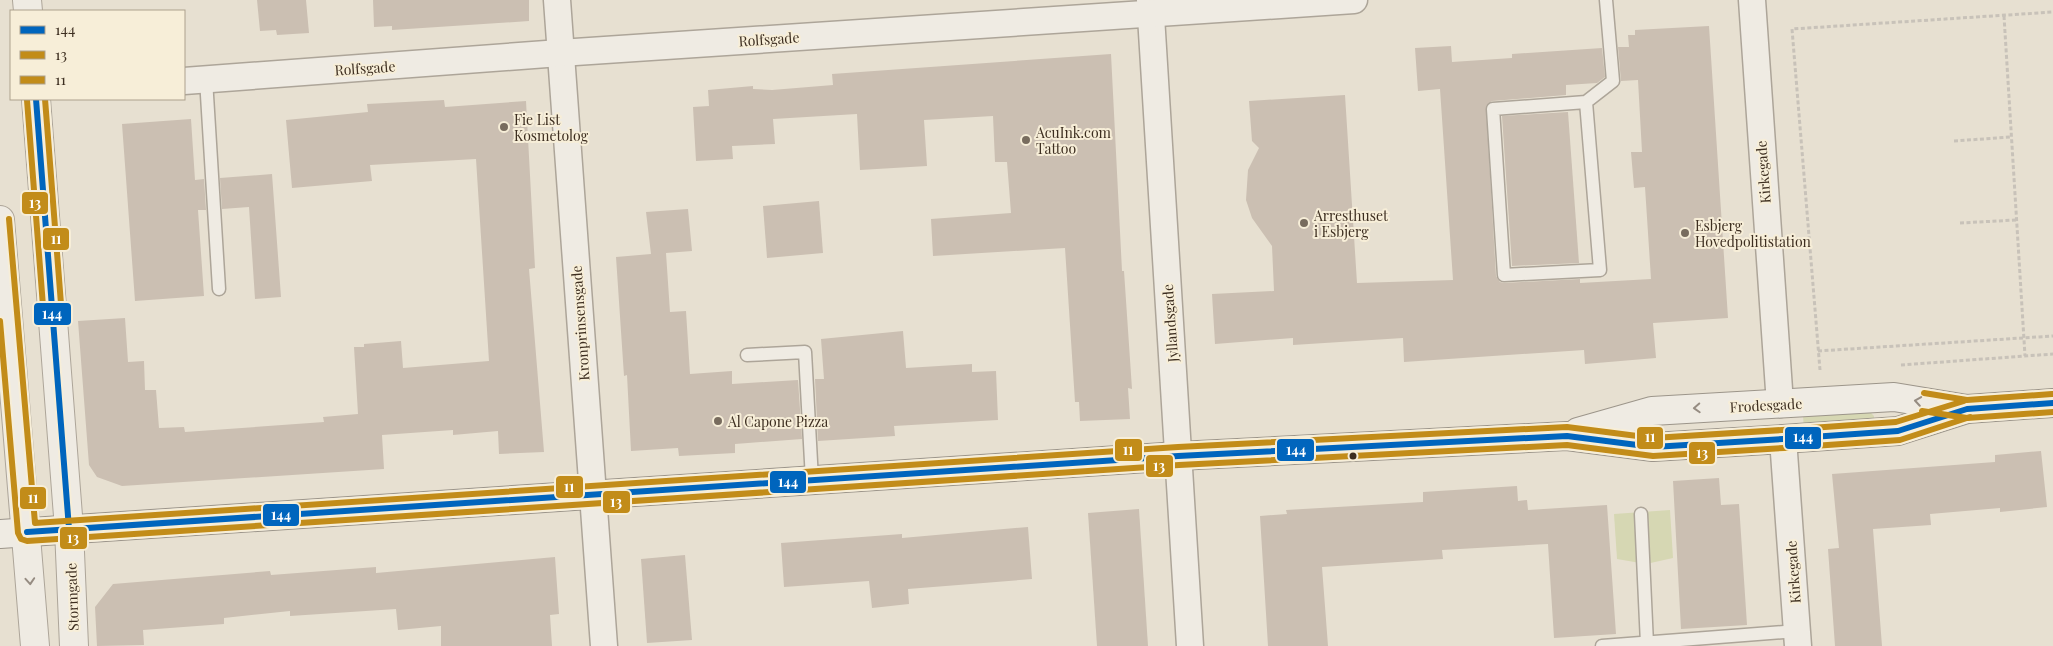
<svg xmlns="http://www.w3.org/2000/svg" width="2053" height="646" font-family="'Playfair Display',serif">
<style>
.green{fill:#d6d7b3}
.building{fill:#cbbfb2}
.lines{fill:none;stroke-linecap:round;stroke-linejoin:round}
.service-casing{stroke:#ada599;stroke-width:15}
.minor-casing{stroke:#ada599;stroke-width:29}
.tertiary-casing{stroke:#ada599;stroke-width:30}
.secondary-casing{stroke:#9c958a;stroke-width:30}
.path{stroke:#c8c2b9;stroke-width:3;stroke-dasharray:4 2.5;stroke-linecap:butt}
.service{stroke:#efebe3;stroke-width:12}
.minor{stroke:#efebe3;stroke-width:26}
.tertiary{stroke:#efebe3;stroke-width:28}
.secondary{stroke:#efebe3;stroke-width:28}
.bus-1-casing{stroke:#f7eed8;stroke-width:10}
.bus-2-casing{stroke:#f7eed8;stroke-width:10}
.bus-3-casing{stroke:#f7eed8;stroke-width:10}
.bus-1{stroke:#0065bd;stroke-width:6}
.bus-2{stroke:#c28c19;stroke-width:6}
.bus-3{stroke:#c28c19;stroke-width:6}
.oneway{stroke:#968c82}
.poi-dot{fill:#786c5e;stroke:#f7eed8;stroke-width:2}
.bus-dot{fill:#3d2e20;stroke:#f7eed8;stroke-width:2}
.labels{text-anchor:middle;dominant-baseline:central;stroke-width:4;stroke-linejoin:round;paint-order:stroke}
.street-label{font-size:14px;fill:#3d2e20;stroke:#f7eed8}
.poi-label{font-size:14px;fill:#3d2e20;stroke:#f7eed8;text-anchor:start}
.line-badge{stroke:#f7eed8;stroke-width:2}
.badge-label{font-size:14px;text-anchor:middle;font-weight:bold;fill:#fff}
</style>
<rect width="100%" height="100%" fill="#e7e0d1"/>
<!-- green -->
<g class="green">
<path d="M 1868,410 L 1874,416 L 1874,422 L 1804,430 L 1803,415 Z"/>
<path d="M 1670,510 L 1673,558 L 1646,564 L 1617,559 L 1614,514 Z"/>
</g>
<!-- building -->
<g class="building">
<path d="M 257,0 L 306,0 L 309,33 L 277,35 L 276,30 L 260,31 Z"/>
<path d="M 373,0 L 529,0 L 529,21 L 392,30 L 392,26 L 374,27 Z"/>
<path d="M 1709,26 L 1728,318 L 1653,323 L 1656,358 L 1585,364 L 1584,350 L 1404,362 L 1403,338 L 1293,345 L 1293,338 L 1215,344 L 1212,294 L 1274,291 L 1272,246 L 1252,218 L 1246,200 L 1248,170 L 1259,148 L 1252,141 L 1249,101 L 1345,95 L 1357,283 L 1453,280 L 1440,89 L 1418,91 L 1415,48 L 1451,46 L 1452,62 L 1512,58 L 1512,54 L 1602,48 L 1605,77 L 1597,83 L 1566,85 L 1566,95 L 1492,101 L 1486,106 L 1496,276 L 1500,282 L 1504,283 L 1580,279 L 1580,283 L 1651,279 L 1645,187 L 1634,188 L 1631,152 L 1642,152 L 1638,80 L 1621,81 L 1618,47 L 1629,47 L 1628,35 L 1635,35 L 1635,30 Z"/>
<path d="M 1111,54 L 1122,271 L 1124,271 L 1132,389 L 1128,388 L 1130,419 L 1080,421 L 1079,402 L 1075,402 L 1065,248 L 933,256 L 931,219 L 1011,213 L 1007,162 L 995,162 L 993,116 L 924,120 L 927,166 L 860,170 L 857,114 L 773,119 L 775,144 L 732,146 L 733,159 L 696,161 L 693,107 L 709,106 L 708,90 L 753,86 L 753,89 L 772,90 L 833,85 L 832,74 Z"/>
<path d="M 444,100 L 445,107 L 526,101 L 535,268 L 529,269 L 544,452 L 499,454 L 498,431 L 453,435 L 453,430 L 382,435 L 384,469 L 122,486 L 97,477 L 89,465 L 78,321 L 125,318 L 128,362 L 144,361 L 145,390 L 156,390 L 159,428 L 184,427 L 185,432 L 324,422 L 323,417 L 358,414 L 354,347 L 364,347 L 364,344 L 401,341 L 403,368 L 489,361 L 476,159 L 370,165 L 372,181 L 292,188 L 286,120 L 368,112 L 367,104 Z"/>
<path d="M 1568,112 L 1579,263 L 1512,266 L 1502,116 Z"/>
<path d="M 191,119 L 195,180 L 204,179 L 206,210 L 198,210 L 204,296 L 135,301 L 122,124 Z"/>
<path d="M 272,174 L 281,297 L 255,299 L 249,207 L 222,209 L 220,178 Z"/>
<path d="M 819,201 L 823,253 L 767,258 L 763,206 Z"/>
<path d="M 688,209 L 692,251 L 666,253 L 670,312 L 686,311 L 690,374 L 732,371 L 732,384 L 798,380 L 802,439 L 735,444 L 735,453 L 679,456 L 678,448 L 631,451 L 627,375 L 624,376 L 616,257 L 651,254 L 646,212 Z"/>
<path d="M 903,331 L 906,368 L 972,364 L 972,372 L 996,371 L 998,420 L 894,426 L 895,436 L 818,441 L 815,379 L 824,379 L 821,339 Z"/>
<path d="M 2041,451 L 2047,507 L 2000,512 L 2000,508 L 1930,514 L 1931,525 L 1873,529 L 1882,646 L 1835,646 L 1828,549 L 1839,548 L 1832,474 L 1995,462 L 1995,455 Z"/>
<path d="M 1719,478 L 1721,505 L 1739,504 L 1747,625 L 1681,629 L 1673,481 Z"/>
<path d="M 1517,486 L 1518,501 L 1527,500 L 1528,510 L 1607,505 L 1616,634 L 1554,638 L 1548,544 L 1442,550 L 1443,559 L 1322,567 L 1328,646 L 1268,646 L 1260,516 L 1287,514 L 1286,510 L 1423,502 L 1423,492 Z"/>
<path d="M 1139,509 L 1148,646 L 1097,646 L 1088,513 Z"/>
<path d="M 1028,527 L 1032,579 L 908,589 L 909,604 L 872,608 L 869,581 L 784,587 L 781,543 L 902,534 L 902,538 Z"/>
<path d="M 685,555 L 692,640 L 647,643 L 641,559 Z"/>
<path d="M 555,557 L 559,614 L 550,615 L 552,646 L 441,646 L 441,626 L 398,630 L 396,609 L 290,616 L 290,611 L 224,618 L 224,624 L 143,630 L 144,645 L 97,646 L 95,607 L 113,584 L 270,571 L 271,575 L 376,567 L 376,573 Z"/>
</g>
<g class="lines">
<!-- service casing -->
<g class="service-casing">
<g id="service">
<path d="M 206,79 L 219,289"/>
<path d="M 1586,102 L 1600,270 L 1504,275 L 1493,109 L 1586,102 L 1613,81 L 1606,0"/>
<path d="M 747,355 L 805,352 L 812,480"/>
<path d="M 1641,514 L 1647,644"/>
<path d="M 1602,646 L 1797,631"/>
</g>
</g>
<!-- minor casing -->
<g class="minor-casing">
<g id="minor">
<path d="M 557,0 L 604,646"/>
<path d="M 1150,0 L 1190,646"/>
<path d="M 1752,0 L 1780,404"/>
<path d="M 184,81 L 560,53 L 1354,0"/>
<path d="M 1783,439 L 1798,646"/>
</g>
</g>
<!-- tertiary casing -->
<g class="tertiary-casing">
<g id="tertiary">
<path d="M 27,0 L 28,11"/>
<path d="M 36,99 L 69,529 L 74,646"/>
<path d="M 0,220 L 35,646"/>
</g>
</g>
<!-- secondary casing -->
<g class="secondary-casing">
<g id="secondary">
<path d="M 1578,432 L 1652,411 L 1894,397 L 1967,409 L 2053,403"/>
<path d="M 0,534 L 1178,456 L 1567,436 L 1653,447 L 1783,439 L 1898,431 L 1967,409"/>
</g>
</g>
<!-- path -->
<g class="path">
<path d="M 2004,16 L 2025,356"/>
<path d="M 1954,141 L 2011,137"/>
<path d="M 1960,223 L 2016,220"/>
<path d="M 1818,351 L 2053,336"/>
<path d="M 1901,365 L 2053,354"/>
<path d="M 1820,370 L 1792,29 L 2053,12"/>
</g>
<!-- service -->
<use href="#service" class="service"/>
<!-- minor -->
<use href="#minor" class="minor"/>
<!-- tertiary -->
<use href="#tertiary" class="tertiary"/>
<!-- secondary -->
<use href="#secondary" class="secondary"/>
<!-- bus-1 casing -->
<g class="bus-1-casing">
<g id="bus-1">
<path d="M 36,99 L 69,529"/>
<path d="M 27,532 L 1178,456 L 1567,436 L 1653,447 L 1783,439 L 1898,431 L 1967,409 L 2053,403"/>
</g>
</g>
<!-- bus-2 casing -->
<g class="bus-2-casing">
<g id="bus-2">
<path d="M 27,100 L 43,306"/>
<path d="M 0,321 L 18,533 L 21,539 L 27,541 L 1179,465 L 1567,445 L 1653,456 L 1784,448 L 1900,440 L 1970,417"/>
<path d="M 1922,411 L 1967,418 L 2053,412"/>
</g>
</g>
<!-- bus-3 casing -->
<g class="bus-3-casing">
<g id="bus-3">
<path d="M 45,99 L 61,304"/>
<path d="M 9,219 L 35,523 L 1178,447 L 1567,427 L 1653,438 L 1782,430 L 1896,422 L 1964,401"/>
<path d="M 1924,393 L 1967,400 L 2052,394"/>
</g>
</g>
<!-- bus-1 -->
<use href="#bus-1" class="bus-1"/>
<!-- bus-2 -->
<use href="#bus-2" class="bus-2"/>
<!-- bus-3 -->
<use href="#bus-3" class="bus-3"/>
</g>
<!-- one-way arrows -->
<defs><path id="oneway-chevron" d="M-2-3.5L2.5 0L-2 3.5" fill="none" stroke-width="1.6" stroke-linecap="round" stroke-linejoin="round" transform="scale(1.25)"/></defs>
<g class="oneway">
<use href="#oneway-chevron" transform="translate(1918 401) rotate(-171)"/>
<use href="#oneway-chevron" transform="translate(1697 408) rotate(177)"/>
<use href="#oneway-chevron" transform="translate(30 581) rotate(86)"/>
</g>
<!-- markers -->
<g class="poi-dot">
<circle cx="504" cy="127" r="5"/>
<circle cx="1026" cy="140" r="5"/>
<circle cx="1304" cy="223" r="5"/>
<circle cx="1685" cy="233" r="5"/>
<circle cx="718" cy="421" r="5"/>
</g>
<circle class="bus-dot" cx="1353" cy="456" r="4.5"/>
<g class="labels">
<!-- street labels -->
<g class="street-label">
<text transform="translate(769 39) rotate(-4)">Rolfsgade</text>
<text transform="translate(365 68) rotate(-4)">Rolfsgade</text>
<text transform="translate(1763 172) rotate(-94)">Kirkegade</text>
<text transform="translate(580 323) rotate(-94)">Kronprinsensgade</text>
<text transform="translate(1170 323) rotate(-94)">Jyllandsgade</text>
<text transform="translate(1766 405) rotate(-3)">Frodesgade</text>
<text transform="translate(1793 572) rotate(-94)">Kirkegade</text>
<text transform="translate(72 597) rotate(-92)">Stormgade</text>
</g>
<!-- poi labels -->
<g class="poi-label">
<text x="514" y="119">Fie List<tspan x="514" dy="16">Kosmetolog</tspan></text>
<text x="1036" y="132">AcuInk.com<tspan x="1036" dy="16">Tattoo</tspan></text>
<text x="1314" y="215">Arresthuset<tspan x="1314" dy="16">i Esbjerg</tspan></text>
<text x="1695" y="225">Esbjerg<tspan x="1695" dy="16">Hovedpolitistation</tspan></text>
<text x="728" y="421">Al Capone Pizza</text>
</g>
</g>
<g class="line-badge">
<rect x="21" y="191" width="28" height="24" rx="5" fill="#c28c19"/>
<rect x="42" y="227" width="28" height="24" rx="5" fill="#c28c19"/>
<rect x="33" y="302" width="39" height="24" rx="5" fill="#0065bd"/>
<rect x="1636" y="426" width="28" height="24" rx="5" fill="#c28c19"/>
<rect x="1784" y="426" width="38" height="24" rx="5" fill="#0065bd"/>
<rect x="1276" y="438" width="39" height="24" rx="5" fill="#0065bd"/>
<rect x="1114" y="438" width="29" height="24" rx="5" fill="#c28c19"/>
<rect x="1688" y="441" width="28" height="24" rx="5" fill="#c28c19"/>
<rect x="1145" y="454" width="29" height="24" rx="5" fill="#c28c19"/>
<rect x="769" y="470" width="38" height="24" rx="5" fill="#0065bd"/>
<rect x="555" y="475" width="29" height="24" rx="5" fill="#c28c19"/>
<rect x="19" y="486" width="28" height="24" rx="5" fill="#c28c19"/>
<rect x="602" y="490" width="29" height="24" rx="5" fill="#c28c19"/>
<rect x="262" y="503" width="38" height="24" rx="5" fill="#0065bd"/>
<rect x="59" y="526" width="29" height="24" rx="5" fill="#c28c19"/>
</g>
<g class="badge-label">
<text x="35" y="208">13</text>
<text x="56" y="244">11</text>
<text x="52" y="319">144</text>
<text x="1650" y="442">11</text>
<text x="1803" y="442">144</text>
<text x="1296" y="455">144</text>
<text x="1128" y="455">11</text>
<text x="1702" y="458">13</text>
<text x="1159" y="471">13</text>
<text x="788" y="487">144</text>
<text x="569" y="492">11</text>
<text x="33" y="503">11</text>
<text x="616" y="507">13</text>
<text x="281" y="520">144</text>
<text x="73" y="543">13</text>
</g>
<!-- legend -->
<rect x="10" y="10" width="175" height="90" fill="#f7eed8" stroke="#ada18e"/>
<rect x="20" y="26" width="25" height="8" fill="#0065bd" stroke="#ada18e"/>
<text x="55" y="35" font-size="15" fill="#3d2e20">144</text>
<rect x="20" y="51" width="25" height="8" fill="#c28c19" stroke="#ada18e"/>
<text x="55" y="60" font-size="15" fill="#3d2e20">13</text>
<rect x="20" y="76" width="25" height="8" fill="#c28c19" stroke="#ada18e"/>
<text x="55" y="85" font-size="15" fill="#3d2e20">11</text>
</svg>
